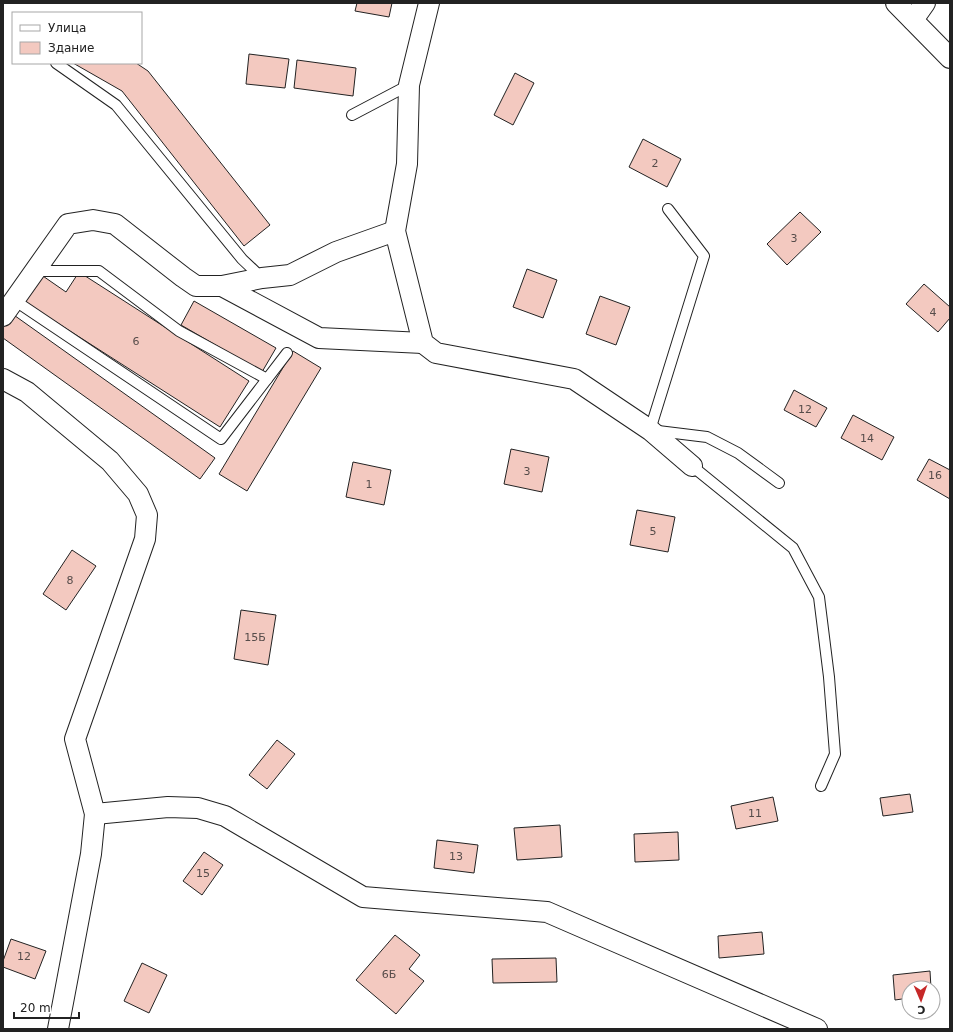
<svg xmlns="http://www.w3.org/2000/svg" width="953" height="1032" font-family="'DejaVu Sans',sans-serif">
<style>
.building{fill:#f3c9c0;stroke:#222}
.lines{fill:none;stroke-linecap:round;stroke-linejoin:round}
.service-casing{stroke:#222;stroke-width:12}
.minor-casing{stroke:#222;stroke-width:22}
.service{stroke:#fff;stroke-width:10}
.minor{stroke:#fff;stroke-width:20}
.labels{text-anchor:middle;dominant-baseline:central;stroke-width:3;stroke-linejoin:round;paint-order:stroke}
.number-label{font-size:11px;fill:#564c4a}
</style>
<rect width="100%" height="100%" fill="#fff"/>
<!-- building -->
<g class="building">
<path d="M 357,3 L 392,3 L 389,17 L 355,11 Z"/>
<path d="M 249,54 L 289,59 L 285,88 L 246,84 Z"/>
<path d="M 297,60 L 356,68 L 353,96 L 294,88 Z"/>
<path d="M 73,63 L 136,63 L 148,71 L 270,225 L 244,246 L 122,91 Z"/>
<path d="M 515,73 L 534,83 L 513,125 L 494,115 Z"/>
<path d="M 643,139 L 681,159 L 667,187 L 629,167 Z"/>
<path d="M 800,212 L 821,232 L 787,265 L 767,244 Z"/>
<path d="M 527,269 L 557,280 L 543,318 L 513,307 Z"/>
<path d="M 79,272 L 249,381 L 220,427 L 23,301 L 40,274 L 66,292 Z"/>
<path d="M 924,284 L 950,307 L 950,318 L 938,332 L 906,304 Z"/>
<path d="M 600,296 L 630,307 L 616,345 L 586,334 Z"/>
<path d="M 194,301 L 276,348 L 262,372 L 181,325 Z"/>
<path d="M 11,313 L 215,458 L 200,479 L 3,338 L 3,324 Z"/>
<path d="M 293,351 L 321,368 L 247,491 L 219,474 Z"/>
<path d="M 794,390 L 827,408 L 816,427 L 784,410 Z"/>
<path d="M 853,415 L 894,437 L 882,460 L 841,438 Z"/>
<path d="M 511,449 L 549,457 L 542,492 L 504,484 Z"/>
<path d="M 929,459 L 950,470 L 950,499 L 917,480 Z"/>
<path d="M 353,462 L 391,470 L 384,505 L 346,497 Z"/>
<path d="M 637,510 L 675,517 L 668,552 L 630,545 Z"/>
<path d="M 72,550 L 96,566 L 66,610 L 43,594 Z"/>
<path d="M 241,610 L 276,615 L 268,665 L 234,659 Z"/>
<path d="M 277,740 L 295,754 L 267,789 L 249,775 Z"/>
<path d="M 910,794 L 913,812 L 883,816 L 880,798 Z"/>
<path d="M 773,797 L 778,821 L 736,829 L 731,806 Z"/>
<path d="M 560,825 L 562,857 L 517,860 L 514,828 Z"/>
<path d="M 678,832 L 679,860 L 635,862 L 634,834 Z"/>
<path d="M 437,840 L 478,845 L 474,873 L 434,868 Z"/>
<path d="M 204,852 L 223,865 L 202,895 L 183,881 Z"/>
<path d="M 762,932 L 764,954 L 719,958 L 718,936 Z"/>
<path d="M 395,935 L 420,955 L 409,969 L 424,981 L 396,1014 L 356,980 Z"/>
<path d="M 11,939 L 46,951 L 35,979 L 3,967 L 3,961 Z"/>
<path d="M 556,958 L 557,982 L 493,983 L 492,959 Z"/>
<path d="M 142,963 L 167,975 L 149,1013 L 124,1001 Z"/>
<path d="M 930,971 L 931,988 L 909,988 L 909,998 L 895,1000 L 893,975 Z"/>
</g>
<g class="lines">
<!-- service casing -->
<g class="service-casing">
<g id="service">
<path d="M 56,63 L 116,105 L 242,259 L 262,278"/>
<path d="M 352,115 L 409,85"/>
<path d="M 668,209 L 704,256 L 650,430 L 707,437 L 738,453 L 779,483"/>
<path d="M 35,271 L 99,271 L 179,331 L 267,379"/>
<path d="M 14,300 L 221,439 L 287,353"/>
<path d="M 692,466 L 793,548 L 819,597 L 829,677 L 835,754 L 821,786"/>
</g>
</g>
<!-- minor casing -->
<g class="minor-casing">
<g id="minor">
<path d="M 429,3 L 409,85 L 407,164 L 395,231 L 423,343 L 436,353 L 574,379 L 650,430 L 692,466"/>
<path d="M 896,3 L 950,58"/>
<path d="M 913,20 L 925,3"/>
<path d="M 222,286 L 319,338 L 423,343"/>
<path d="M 3,316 L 68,224 L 93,220 L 115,224 L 183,277 L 196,286 L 222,286 L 262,278 L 290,275 L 336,252 L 395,231"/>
<path d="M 3,379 L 27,392 L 110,461 L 138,494 L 147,515 L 145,539 L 75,739 L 95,814 L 91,854 L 58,1029"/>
<path d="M 95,814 L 168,807 L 198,808 L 225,816 L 363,897 L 547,912 L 817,1029"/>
</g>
</g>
<!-- service -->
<use href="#service" class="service"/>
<!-- minor -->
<use href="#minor" class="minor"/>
</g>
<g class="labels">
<!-- number labels -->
<g class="number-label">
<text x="655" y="163">2</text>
<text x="794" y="238">3</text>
<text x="933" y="312">4</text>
<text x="136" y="341">6</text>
<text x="805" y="409">12</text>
<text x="867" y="438">14</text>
<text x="527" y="471">3</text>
<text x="935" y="475">16</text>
<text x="369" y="484">1</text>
<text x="653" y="531">5</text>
<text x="70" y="580">8</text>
<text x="255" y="637">15Б</text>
<text x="755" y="813">11</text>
<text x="456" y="856">13</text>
<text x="203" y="873">15</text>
<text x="24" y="956">12</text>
<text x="389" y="974">6Б</text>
</g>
</g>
<!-- border -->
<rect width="953" height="1032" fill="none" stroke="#222222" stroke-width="8"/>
<!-- legend -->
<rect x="12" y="12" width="130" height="52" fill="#ffffff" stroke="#a7a7a7"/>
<rect x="20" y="25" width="20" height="6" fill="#ffffff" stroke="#a7a7a7"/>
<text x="48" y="32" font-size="12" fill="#222222">Улица</text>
<rect x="20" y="42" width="20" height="12" fill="#f3c9c0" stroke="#a7a7a7"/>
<text x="48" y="52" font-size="12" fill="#222222">Здание</text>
<!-- north arrow -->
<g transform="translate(921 1000) rotate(178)"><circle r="19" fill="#ffffff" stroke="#a7a7a7"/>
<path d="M0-3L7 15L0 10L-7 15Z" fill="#c62828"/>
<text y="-6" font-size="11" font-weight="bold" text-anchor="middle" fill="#222222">С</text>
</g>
<!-- scale -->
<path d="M14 1012v6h65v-6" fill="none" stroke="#222222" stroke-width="2"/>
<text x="20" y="1012" font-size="12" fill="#222222" stroke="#ffffff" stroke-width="3" paint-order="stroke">20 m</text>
</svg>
